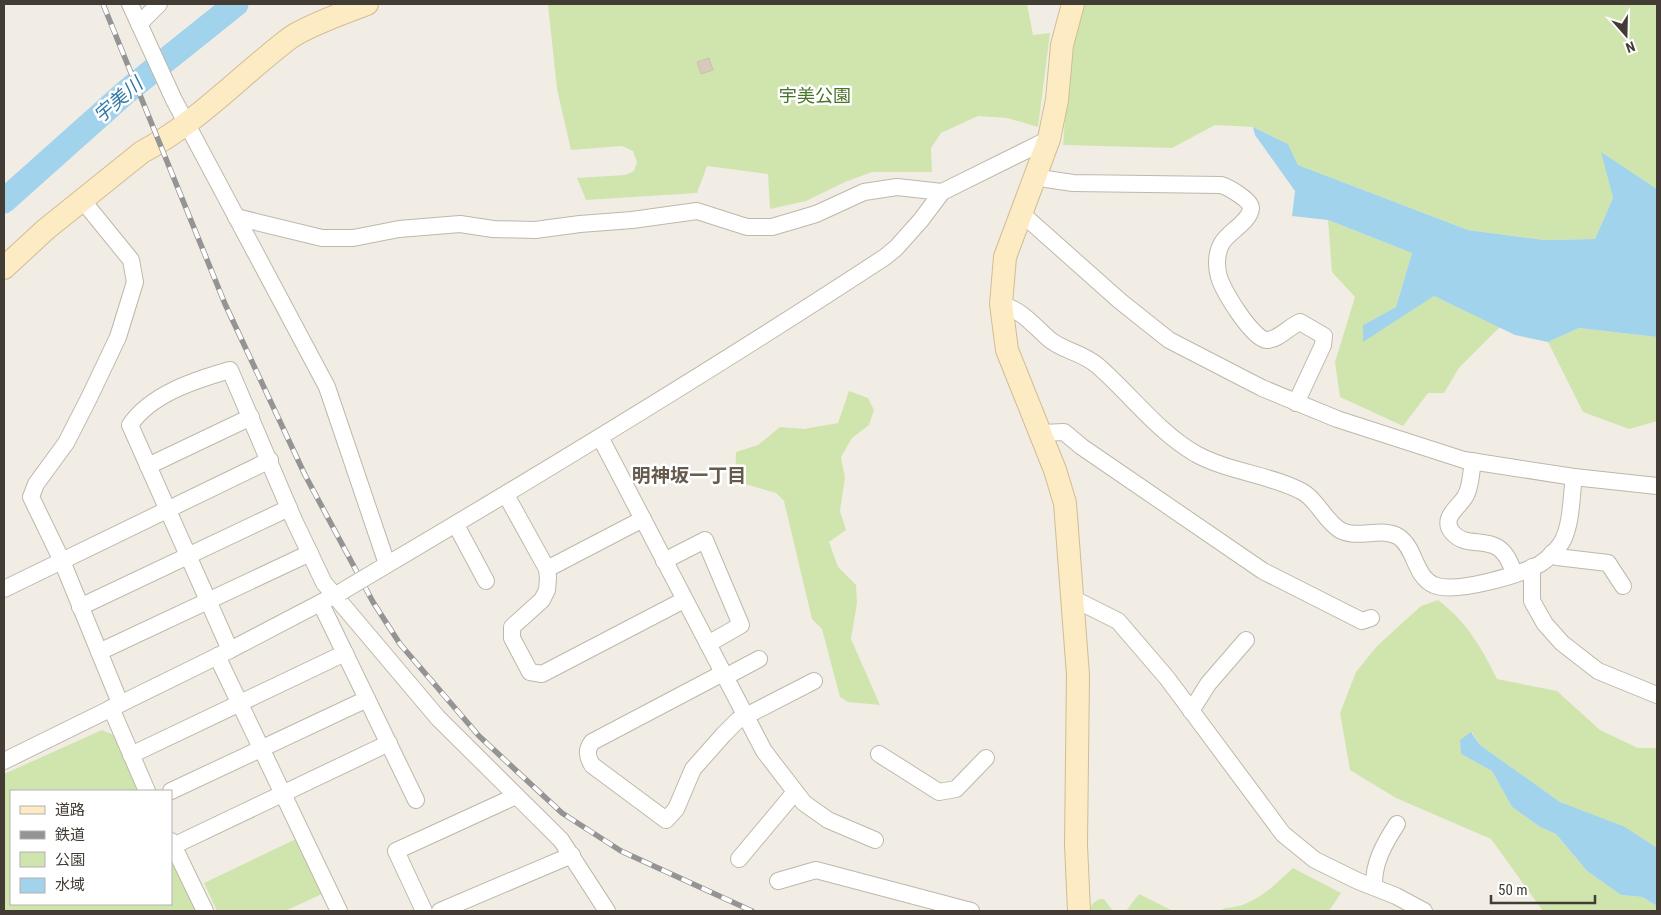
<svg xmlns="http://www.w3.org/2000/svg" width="1661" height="915" font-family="'Roboto Condensed','Noto Sans JP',sans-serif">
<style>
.green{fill:#d0e5ae}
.water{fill:#a2d3ed}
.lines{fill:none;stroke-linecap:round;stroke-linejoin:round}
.river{stroke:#a2d3ed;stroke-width:25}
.building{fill:#d6cabd;stroke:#cdbfae}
.street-casing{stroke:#bfb7aa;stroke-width:18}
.secondary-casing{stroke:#d0bd95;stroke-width:24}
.street{stroke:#fff;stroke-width:16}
.secondary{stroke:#fdebc3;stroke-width:22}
.rail-casing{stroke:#949494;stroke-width:5.5}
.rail{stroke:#fff;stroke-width:4;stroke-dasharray:11;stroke-linecap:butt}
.street-bridge-casing{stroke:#bfb7aa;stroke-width:18;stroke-linecap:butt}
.street-bridge{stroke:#fff;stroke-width:16}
.labels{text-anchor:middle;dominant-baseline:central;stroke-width:5;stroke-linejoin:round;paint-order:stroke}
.park-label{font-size:18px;fill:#4a732a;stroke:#fff}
.water-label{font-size:19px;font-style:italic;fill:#307aa3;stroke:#fff}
.neighbourhood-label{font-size:19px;font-weight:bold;fill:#665a4c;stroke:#fff}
</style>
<rect width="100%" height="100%" fill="#f1ede4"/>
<!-- green -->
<g class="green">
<path d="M 548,4 L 1027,4 L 1033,35 L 1050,33 L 1038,127 L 1007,118 L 978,116 L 941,133 L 931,148 L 932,172 L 872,172 L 845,182 L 806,201 L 770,209 L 768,174 L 707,166 L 697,193 L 586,200 L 577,178 L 625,175 L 634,171 L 637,162 L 633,151 L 622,146 L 571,150 L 557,89 Z"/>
<path d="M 1080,4 L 1657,4 L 1657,189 L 1602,153 L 1613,198 L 1595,239 L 1544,240 L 1468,230 L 1298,165 L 1288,144 L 1253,127 L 1215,125 L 1172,148 L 1063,145 L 1068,82 Z"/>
<path d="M 1328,220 L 1412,253 L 1396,307 L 1363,325 L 1434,296 L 1500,327 L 1459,368 L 1444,393 L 1428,393 L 1403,426 L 1340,397 L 1335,362 L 1355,297 L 1332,272 Z"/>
<path d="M 1579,328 L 1657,337 L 1657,421 L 1629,429 L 1583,412 L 1548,342 Z"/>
<path d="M 849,391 L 868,398 L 874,410 L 869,425 L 852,438 L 841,457 L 845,478 L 840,511 L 846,530 L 829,542 L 838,567 L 856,585 L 857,603 L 851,639 L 880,705 L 848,702 L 840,697 L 822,629 L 812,619 L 784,501 L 776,493 L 735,481 L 736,452 L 758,445 L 780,427 L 804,429 L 838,423 Z"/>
<path d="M 1438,600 C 1466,621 1482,648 1497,679 L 1557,691 L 1600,730 L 1638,748 L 1657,748 L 1657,848 L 1592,815 L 1560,802 L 1480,745 L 1472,732 L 1461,754 L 1492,771 L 1512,807 L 1540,827 L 1556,834 L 1587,871 L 1621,895 L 1642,897 L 1657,906 L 1657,911 L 1543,911 L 1491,839 L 1396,798 L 1350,770 L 1340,713 L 1356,672 L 1377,646 L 1421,606 Z"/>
<path d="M 102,730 L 116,736 L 142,791 L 11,791 L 11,904 L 171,904 L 171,853 L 198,911 L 4,911 L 4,774 Z"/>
<path d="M 296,839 L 322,894 L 285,911 L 217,911 L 204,883 Z"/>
<path d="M 1293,868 L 1341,893 L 1329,911 L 1219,911 C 1227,906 1236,908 1245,904 C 1264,896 1278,882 1293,868 Z"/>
<path d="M 1139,894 L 1173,911 L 1126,911 Z"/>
<path d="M 1099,899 L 1104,899 L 1113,911 L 1089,911 L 1093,903 Z"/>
</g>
<!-- water -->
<g class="water">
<path d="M 1253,127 L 1288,144 L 1298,165 L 1468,230 L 1544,240 L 1595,239 L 1613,198 L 1601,152 L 1657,189 L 1657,337 L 1579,328 L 1548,342 L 1515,335 L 1434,296 L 1363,342 L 1363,325 L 1396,307 L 1412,253 L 1328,220 L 1292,216 L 1295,191 L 1255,135 Z"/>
<path d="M 1471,732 L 1480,745 L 1560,802 L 1625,827 L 1657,848 L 1657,906 L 1642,897 L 1621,895 L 1587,871 L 1556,834 L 1540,827 L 1512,807 L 1492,771 L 1461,754 L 1460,740 Z"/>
</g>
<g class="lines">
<!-- river -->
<path class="river" d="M 4,201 L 126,92 L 236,4"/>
</g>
<!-- building -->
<path class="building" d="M 709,58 L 713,70 L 701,74 L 697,62 Z"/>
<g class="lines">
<!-- street casing -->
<g class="street-casing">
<g id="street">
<path d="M 130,4 L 174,100 L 327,387 L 387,564"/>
<path d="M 139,24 L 159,4"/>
<path d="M 1037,176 L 1046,179 L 1073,183 L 1221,185 C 1228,187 1251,200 1251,208 C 1250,222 1228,232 1222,243 C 1216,253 1216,267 1219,277 C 1223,291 1253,340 1267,340 C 1278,340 1290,326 1300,322 L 1324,336 L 1323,345 L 1296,403"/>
<path d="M 83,201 L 131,260 L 135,282 L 118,337 L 89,398 L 66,443 L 36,484 L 31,497 L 62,561 L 120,703"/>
<path d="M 1021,213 L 1120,301 L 1169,340 L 1262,388 L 1337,419 L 1464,460 L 1574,477 L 1657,486"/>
<path d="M 236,217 L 322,238 L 353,238 L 399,229 L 460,224 L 493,229 L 535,230 L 580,224 L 632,220 L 697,211 L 747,227 L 772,227 L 816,214 L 864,192 L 897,187 L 942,192"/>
<path d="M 1001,304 C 1023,311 1032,324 1049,339 C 1063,351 1082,352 1098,366 C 1130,394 1158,432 1196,454 C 1229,472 1272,475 1303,492 C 1318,501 1325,521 1340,530 C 1357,540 1383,526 1399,537 C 1416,549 1414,576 1434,585 C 1456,594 1519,575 1540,564 C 1548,559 1559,548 1563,540 C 1572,521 1571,497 1574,477"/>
<path d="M 1041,433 L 1064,432 L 1082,447 L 1263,571 L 1362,621 L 1371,618"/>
<path d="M 600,437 L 764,751 L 804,803 L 828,820 L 875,840"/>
<path d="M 1473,461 C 1471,472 1471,486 1466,495 C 1461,506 1440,517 1452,532 C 1470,554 1500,525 1514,574"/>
<path d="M 148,466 L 251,417"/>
<path d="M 506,495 L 547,569 L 548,578 L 547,590 L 542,600 L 512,627 L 512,638 L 530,672 L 542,674 L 684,600"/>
<path d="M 456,525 L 486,581"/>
<path d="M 1552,553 L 1557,557 L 1608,563 L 1623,586"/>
<path d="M 664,561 L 705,540 L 741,625 L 708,644"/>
<path d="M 1532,567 L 1532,601 L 1545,624 L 1562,643 L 1598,671 L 1657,695"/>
<path d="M 547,569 L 643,519"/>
<path d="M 378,570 C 549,469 719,366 885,257 L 896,248 L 921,220 L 942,192 L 1049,139"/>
<path d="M 4,589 L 270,460"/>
<path d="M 1072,598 L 1118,621 L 1167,678 L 1283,834 L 1315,860 L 1358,881 L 1396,896 L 1424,911"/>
<path d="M 321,604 L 416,800"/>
<path d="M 80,607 L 289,508"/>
<path d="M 230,650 L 130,425 C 151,394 195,380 230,370 L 294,520 L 324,583 L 438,718 L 561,840 L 607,911"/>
<path d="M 99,652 L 310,553"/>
<path d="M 217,656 L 339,911"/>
<path d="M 723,673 L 592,742 C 586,750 587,756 592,765 L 666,820 L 676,809 L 693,769 L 724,734 L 738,720 L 814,681"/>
<path d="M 725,677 L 759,659"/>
<path d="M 111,708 L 147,791"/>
<path d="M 1191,711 L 1208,684 L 1246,640"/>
<path d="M 879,754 L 939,792 L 956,789 L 986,758"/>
<path d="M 131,755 L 345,653"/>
<path d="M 4,761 L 230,650 L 341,592"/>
<path d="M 171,791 L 367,699"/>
<path d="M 171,841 L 205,911"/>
<path d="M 173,846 L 389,743"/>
<path d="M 739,859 L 795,792"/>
<path d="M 778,881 L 816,870 L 971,911"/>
<path d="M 1374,887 C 1373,863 1384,844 1397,824"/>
<path d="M 424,911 L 396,851 L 516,796"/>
<path d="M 440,911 L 572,855"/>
</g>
</g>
<!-- secondary casing -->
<g class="secondary-casing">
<g id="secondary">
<path d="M 1073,4 L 1062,45 L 1057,100 L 1049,139 L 1005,257 L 1001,304 L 1007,350 L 1055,470 L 1065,503 L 1078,675 L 1076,845 L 1079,911"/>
<path d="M 4,268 L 45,230 L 142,152 C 197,123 241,75 290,38 C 305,27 348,11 367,4"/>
</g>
</g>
<!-- street -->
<use href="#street" class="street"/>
<!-- secondary -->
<use href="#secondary" class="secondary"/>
<!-- rail casing -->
<g class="rail-casing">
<path id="rail" d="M 103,4 L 225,304 L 305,475 L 373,602 L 400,644 L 479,736 L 562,813 L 621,851 L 752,911"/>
</g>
<!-- rail -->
<use href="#rail" class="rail"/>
<!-- street-bridge casing -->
<g class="street-bridge-casing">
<path id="street-bridge" d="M 341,592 L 378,570"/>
</g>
<!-- street-bridge -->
<use href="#street-bridge" class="street-bridge"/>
</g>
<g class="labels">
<!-- park labels -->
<g class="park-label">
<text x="815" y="95">宇美公園</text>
</g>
<!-- water labels -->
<g class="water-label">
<text transform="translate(118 100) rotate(-41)">宇美川</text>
</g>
<!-- neighbourhood labels -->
<g class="neighbourhood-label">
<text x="689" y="475">明神坂一丁目</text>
</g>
</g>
<!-- border -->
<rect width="1661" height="915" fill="none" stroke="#433c34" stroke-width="10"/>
<!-- legend -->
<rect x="10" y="790" width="162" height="115" fill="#ffffff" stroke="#b4b1ae"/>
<rect x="20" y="806" width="25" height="8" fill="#fdebc3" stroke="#b4b1ae"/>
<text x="55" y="815" font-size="15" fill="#433c34">道路</text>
<rect x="20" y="831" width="25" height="8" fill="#949494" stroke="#b4b1ae"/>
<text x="55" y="840" font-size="15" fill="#433c34">鉄道</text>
<rect x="20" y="852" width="25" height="15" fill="#d0e5ae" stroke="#b4b1ae"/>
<text x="55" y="865" font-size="15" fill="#433c34">公園</text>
<rect x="20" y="878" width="25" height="15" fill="#a2d3ed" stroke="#b4b1ae"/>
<text x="55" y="890" font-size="15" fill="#433c34">水域</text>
<!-- north arrow -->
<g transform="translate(1626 35) rotate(160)" stroke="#ffffff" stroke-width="4" paint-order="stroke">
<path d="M0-4L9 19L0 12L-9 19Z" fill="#433c34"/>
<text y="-8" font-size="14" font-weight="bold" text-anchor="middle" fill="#433c34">N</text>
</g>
<!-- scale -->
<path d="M1491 895v8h104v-8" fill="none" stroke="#433c34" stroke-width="2.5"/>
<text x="1498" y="895" font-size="15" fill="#433c34" stroke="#ffffff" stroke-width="4" paint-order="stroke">50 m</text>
</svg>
